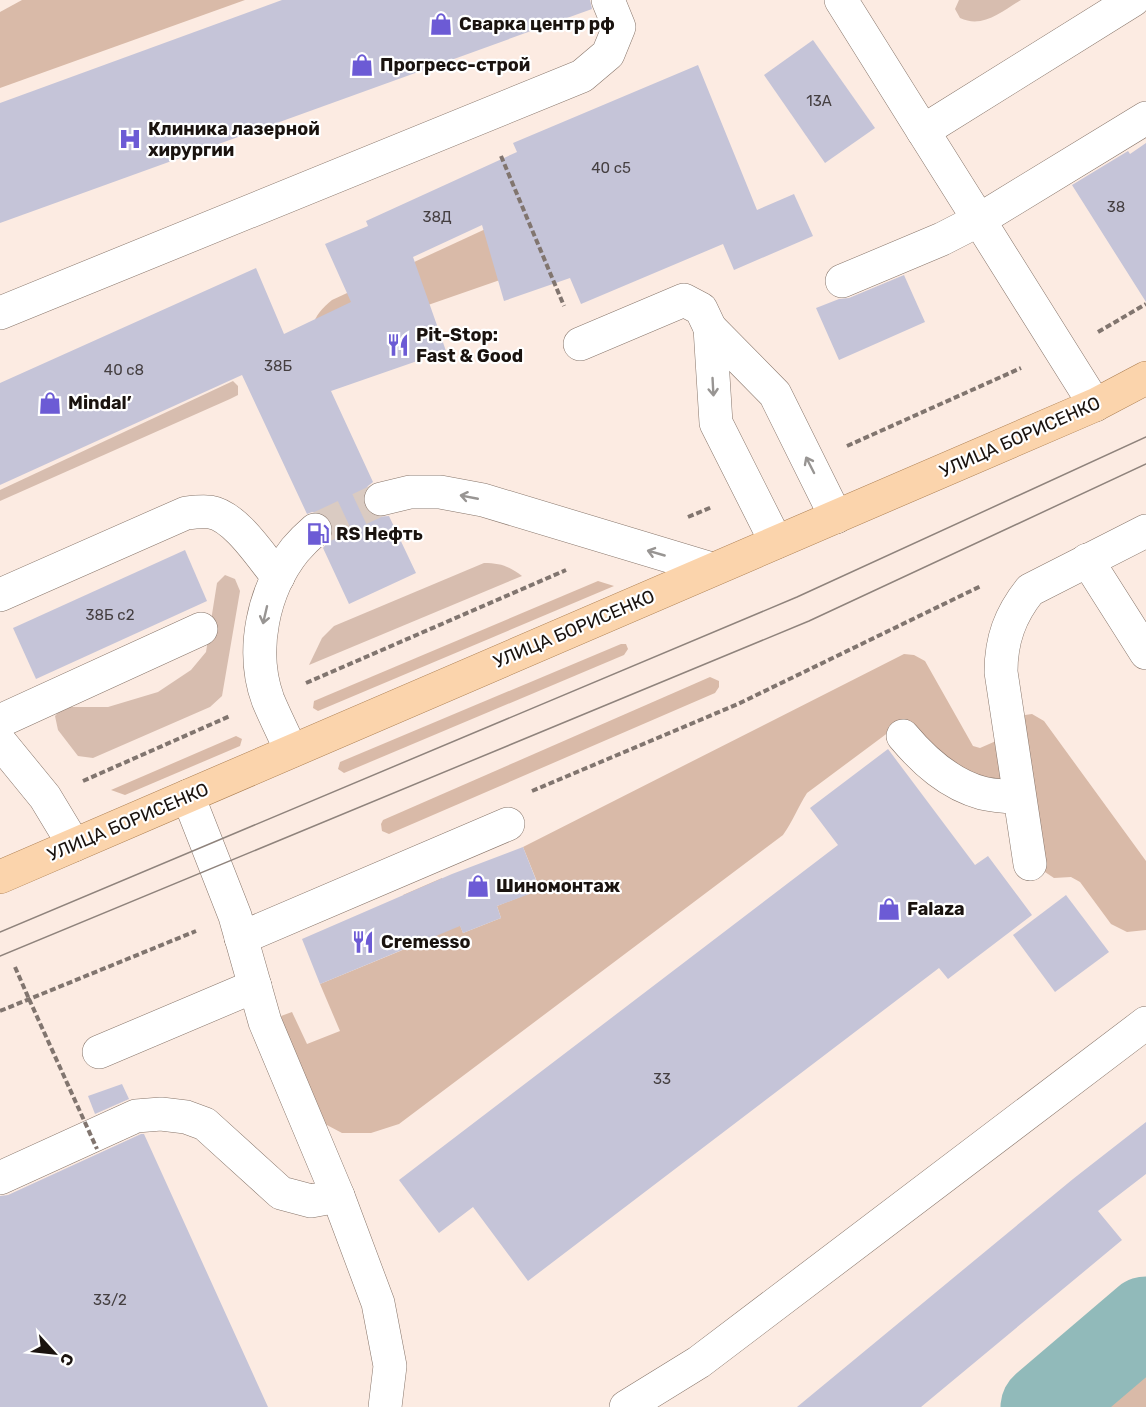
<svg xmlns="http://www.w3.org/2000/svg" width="1146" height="1407" font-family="Rubik,sans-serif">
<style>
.green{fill:#d7bdaf}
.forest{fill:#d9baa8}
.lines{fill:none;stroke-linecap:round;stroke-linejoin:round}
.river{stroke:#91baba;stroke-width:87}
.building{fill:#c5c4d8}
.minor-tunnel{stroke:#dacbc2;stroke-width:33;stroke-dasharray:33 16;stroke-linecap:butt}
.minor-casing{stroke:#87756a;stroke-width:34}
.major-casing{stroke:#ab7e51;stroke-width:34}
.path{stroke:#81756f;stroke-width:4;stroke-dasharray:6 3;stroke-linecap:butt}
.minor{stroke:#fff;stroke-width:33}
.major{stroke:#fbd4ac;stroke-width:33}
.tram{stroke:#8f837c;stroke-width:1.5}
.path-bridge{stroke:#81756f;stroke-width:4;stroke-dasharray:6 3;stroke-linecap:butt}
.oneway{stroke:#989593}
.labels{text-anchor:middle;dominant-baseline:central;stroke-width:4.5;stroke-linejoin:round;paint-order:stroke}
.number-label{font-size:15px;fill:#453f41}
.poi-label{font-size:18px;font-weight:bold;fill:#1a130f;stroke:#fff;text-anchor:start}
.street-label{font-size:18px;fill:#1a130f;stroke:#fff}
</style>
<rect width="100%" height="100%" fill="#fcebe2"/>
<!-- green -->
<g class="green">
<path d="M 959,0 L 1021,0 C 1002,11 983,29 960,18 L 955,9 Z"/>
<path d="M 233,381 L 238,386 L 238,395 L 230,399 L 0,501 L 0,490 Z"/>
<path d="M 484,563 C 500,563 509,566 522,576 L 309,665 L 322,638 L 334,626 Z"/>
<path d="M 225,575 L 235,579 L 240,591 L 222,696 L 210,707 L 93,758 L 78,756 L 58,730 L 55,716 L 63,707 L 108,707 L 158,692 L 191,670 L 206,652 L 217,583 Z"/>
</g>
<!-- forest -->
<g class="forest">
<path d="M 22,0 L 245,0 L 0,88 L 0,12 Z"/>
<path d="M 492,226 L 517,274 L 339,336 L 312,327 C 316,315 322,308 332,300 Z"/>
<path d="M 598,581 L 614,586 L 318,711 L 313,708 L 314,701 Z"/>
<path d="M 621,644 L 626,644 L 628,649 L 624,655 L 344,773 L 338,769 L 340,762 Z"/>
<path d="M 904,654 L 914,655 L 925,661 L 973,746 L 980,748 L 996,741 L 1006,771 L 999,783 L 991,784 L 893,729 L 807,793 C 798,807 793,821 783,835 L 399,1124 L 371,1133 L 342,1133 L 325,1124 L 286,1037 L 281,1016 L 292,1012 L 307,1044 L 340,1031 L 320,984 L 422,942 L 403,895 L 442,878 L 463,933 L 501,918 L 497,906 L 540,889 L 523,847 Z"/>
<path d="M 710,677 L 719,681 L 719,687 L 715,693 L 389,834 L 382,831 L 381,824 L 383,820 Z"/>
<path d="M 1032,714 L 1044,721 L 1146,861 L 1146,930 L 1127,932 L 1111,924 L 1080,882 L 1071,877 L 1054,878 L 1045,872 L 1038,863 L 1021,720 L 1025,715 Z"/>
<path d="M 236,736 L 242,739 L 240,746 L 125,795 L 111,790 Z"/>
<path d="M 1146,1368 L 1146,1407 L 1104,1407 Z"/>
</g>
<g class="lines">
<!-- river -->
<path class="river" d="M 1044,1407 L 1146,1320"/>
</g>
<!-- building -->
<g class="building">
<path d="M 282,0 L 590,0 L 592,9 L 0,223 L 0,103 Z"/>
<path d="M 813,40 L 875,128 L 825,163 L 764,75 Z"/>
<path d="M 698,65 L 757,210 L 794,194 L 813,236 L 734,270 L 723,244 L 581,304 L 570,278 L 504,301 L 482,225 L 413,257 L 446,351 L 331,391 L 373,482 L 368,486 L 363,493 L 363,504 L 367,511 L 375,517 L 389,516 L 416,573 L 349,604 L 323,548 L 332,537 L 333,526 L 329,517 L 322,513 L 312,512 L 307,514 L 242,375 L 0,485 L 0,383 L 256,268 L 284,334 L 351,302 L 325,244 L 368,226 L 366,221 L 517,152 L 513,143 Z"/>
<path d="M 1146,143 L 1146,302 L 1072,185 L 1128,151 L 1130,154 Z"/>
<path d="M 904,275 L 925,322 L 839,360 L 816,308 L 839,299 L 849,298 Z"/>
<path d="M 185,550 L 207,601 L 36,679 L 13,628 Z"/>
<path d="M 888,749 L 975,865 L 988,856 L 1032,915 L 948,979 L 939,968 L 528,1281 L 473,1207 L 439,1233 L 399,1180 L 838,845 L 810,808 Z"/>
<path d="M 523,847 L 540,890 L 497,906 L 501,918 L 463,933 L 460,926 L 320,984 L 302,939 L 452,874 Z"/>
<path d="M 1066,895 L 1109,952 L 1055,992 L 1013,935 Z"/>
<path d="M 122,1084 L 129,1099 L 95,1114 L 88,1096 Z"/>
<path d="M 1146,1122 L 1146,1174 L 1098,1211 L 1122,1240 L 921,1407 L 797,1407 L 1073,1179 Z"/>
<path d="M 141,1134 L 144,1134 L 268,1407 L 0,1407 L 0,1196 L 8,1195 Z"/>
</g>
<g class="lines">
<!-- minor-tunnel -->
<path class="minor-tunnel" d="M 315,530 L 381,499"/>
<!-- minor casing -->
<g class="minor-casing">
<g id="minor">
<path d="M 841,0 L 923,131"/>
<path d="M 1133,0 L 923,131 L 979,220 L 1146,118"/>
<path d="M 842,281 L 942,239 L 979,220 L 1095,405"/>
<path d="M 0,313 L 582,76 L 608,54 L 619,27 L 608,0"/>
<path d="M 710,328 L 716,423 L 776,542"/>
<path d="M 580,344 L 684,300 L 701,309 L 710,328 L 775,394 L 836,517"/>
<path d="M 381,499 L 410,492 L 440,492 L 483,500 L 712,569"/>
<path d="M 1087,560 L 1146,653"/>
<path d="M 0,595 L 186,513 C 194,512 202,511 210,512 C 236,516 262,558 278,577"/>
<path d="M 0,721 L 201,629"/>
<path d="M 903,736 C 924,761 949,784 982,793 C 994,796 1007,796 1019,798"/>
<path d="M 0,742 L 45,797 L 74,845"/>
<path d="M 291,751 C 284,734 275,717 268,700 C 250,651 263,590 295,550 C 301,543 308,536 315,530"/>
<path d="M 188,796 L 235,916 L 265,1022 L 338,1196 L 378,1303 L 390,1366 L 385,1407"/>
<path d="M 1030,864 L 1001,672 C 1001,640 1010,615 1030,590 L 1146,531"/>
<path d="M 241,938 L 508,824"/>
<path d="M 99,1052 L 255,986"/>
<path d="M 0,1178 L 136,1116 L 161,1114 L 186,1117 L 205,1124 L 281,1193 L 311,1201 L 338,1196"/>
<path d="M 626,1407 L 699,1362 L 1146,1023"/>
</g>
</g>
<!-- major casing -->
<g class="major-casing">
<path id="major" d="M 0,877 L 1095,405 L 1146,378"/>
</g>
<!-- path -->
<g class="path">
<path d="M 501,156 L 564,306"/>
<path d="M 1098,332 L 1146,304"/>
<path d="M 847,446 L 1021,368"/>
<path d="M 688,517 L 712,507"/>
<path d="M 306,683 L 566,570"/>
<path d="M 83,781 L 230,716"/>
<path d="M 532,791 L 738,704 L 981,586"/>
<path d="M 15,967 L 29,999"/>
<path d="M 0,1011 L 196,931"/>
</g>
<!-- minor -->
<use href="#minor" class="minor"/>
<!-- major -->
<use href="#major" class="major"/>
<!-- tram -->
<g class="tram">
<path d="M 0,932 L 797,597 L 1146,437"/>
<path d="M 0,956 L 809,621 L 1146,464"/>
</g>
<!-- path-bridge -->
<path class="path-bridge" d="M 29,999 L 97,1149"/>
</g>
<!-- one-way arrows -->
<defs><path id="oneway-shaft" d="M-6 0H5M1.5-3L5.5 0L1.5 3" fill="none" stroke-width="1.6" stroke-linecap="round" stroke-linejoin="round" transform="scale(1.5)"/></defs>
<g class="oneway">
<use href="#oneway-shaft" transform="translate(713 387) rotate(87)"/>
<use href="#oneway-shaft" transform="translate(810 465) rotate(-117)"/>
<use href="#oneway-shaft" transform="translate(469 497) rotate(-169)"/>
<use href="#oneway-shaft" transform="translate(656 553) rotate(-164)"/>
<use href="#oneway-shaft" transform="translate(265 615) rotate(103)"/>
</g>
<!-- icons -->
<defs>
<g id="shop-bare" transform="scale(1.8)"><path d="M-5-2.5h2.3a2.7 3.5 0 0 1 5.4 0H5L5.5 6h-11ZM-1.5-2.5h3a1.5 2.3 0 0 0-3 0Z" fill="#6c5bd5" stroke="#fff" stroke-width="2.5" paint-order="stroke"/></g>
<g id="hospital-bare" transform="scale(1.8)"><path d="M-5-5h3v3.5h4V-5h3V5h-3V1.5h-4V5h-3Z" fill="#6c5bd5" stroke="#fff" stroke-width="2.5" paint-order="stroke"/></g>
<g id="restaurant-bare" transform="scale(1.8)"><path d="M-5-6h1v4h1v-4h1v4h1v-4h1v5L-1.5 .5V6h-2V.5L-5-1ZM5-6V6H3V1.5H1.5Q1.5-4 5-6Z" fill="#6c5bd5" stroke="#fff" stroke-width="2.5" paint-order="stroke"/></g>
<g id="fuel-bare" transform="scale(1.8)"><path d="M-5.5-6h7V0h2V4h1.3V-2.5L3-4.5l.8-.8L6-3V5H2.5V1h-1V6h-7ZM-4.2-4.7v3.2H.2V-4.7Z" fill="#6c5bd5" stroke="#fff" stroke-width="2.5" paint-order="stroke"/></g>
</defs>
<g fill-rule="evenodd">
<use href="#shop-bare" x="441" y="24"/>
<use href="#shop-bare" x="362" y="65"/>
<use href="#hospital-bare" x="130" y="139"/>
<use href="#restaurant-bare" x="398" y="345"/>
<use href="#shop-bare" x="50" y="403"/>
<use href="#fuel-bare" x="318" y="534"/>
<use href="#shop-bare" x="478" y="886"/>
<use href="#shop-bare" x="889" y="909"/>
<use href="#restaurant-bare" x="363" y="942"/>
</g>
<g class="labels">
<!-- number labels -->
<g class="number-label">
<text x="819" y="101">13А</text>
<text x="611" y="168">40 с5</text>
<text x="1116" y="207">38</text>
<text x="437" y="217">38Д</text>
<text x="278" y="366">38Б</text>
<text x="124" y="370">40 с8</text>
<text x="110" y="615">38Б с2</text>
<text x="662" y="1079">33</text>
<text x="110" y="1300">33/2</text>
</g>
<!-- poi labels -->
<g class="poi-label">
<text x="459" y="24">Сварка центр рф</text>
<text x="380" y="65">Прогресс-строй</text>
<text x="148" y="129">Клиника лазерной<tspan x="148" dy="21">хирургии</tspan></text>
<text x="416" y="335">Pit-Stop:<tspan x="416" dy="21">Fast &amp; Good</tspan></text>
<text x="68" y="403">Mindal’</text>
<text x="336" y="534">RS Нефть</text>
<text x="496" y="886">Шиномонтаж</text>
<text x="907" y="909">Falaza</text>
<text x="381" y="942">Cremesso</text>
</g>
<!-- street labels -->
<g class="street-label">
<text transform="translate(1020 437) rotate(-24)">УЛИЦА БОРИСЕНКО</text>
<text transform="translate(574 629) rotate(-23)">УЛИЦА БОРИСЕНКО</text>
<text transform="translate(128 822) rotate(-23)">УЛИЦА БОРИСЕНКО</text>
</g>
</g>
<!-- north arrow -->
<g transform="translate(54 1353) rotate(117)" stroke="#ffffff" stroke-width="4.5" paint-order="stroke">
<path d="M0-4.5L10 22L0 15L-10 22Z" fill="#1a130f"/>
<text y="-9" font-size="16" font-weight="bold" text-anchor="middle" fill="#1a130f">С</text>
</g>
</svg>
